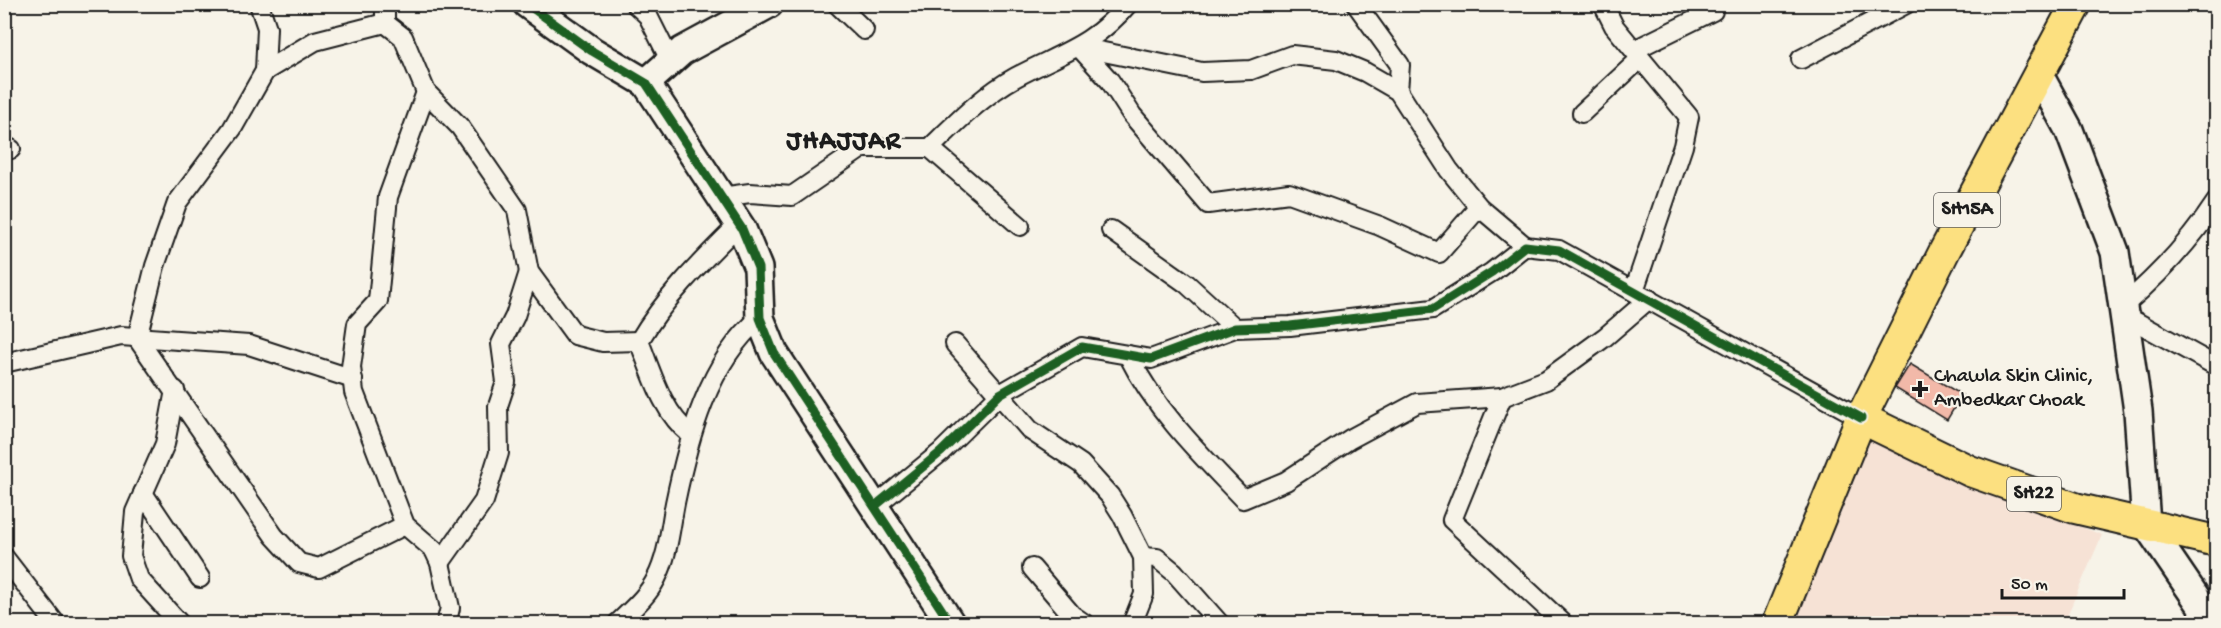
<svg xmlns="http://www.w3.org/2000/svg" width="2221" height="628" font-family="'Gochi Hand',sans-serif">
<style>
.built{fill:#f6e2d5}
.building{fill:#f2b9a9;stroke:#1c1c1c;stroke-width:1.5}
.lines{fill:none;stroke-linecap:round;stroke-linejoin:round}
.street-casing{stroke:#1c1c1c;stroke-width:22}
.secondary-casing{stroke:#1c1c1c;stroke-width:32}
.primary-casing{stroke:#1c1c1c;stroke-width:34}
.street{stroke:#f7f3e8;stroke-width:18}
.secondary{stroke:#f7f3e8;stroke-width:27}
.primary{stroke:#fce080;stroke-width:30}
.cycleway-casing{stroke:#f7f3e8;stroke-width:13}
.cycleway{stroke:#1b5e20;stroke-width:9}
.poi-dot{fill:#1c1c1c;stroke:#f7f3e8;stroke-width:2}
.labels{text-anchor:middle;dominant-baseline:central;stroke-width:4.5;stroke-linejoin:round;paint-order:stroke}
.shield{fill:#f7f3e8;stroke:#5e5c59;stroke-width:1.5}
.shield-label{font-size:20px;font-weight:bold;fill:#1c1c1c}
.poi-label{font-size:21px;fill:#1c1c1c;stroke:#f7f3e8;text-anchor:start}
.district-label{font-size:27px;font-weight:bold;letter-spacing:1.5px;fill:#1c1c1c;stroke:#f7f3e8}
</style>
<rect width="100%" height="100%" fill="#f7f3e8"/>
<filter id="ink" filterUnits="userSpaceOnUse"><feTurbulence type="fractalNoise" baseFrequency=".0167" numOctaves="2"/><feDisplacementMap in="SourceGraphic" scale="12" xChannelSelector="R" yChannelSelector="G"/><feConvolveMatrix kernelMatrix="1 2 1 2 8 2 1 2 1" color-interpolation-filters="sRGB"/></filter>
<g filter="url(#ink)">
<!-- built -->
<path class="built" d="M 1867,435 L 1971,483 L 2102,535 L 2064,623 L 1790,624 Z"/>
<!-- building -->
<path class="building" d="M 1910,364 L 1962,395 L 1947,420 L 1895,388 Z"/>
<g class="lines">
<!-- street casing -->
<g class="street-casing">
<g id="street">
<path d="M 259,4 L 267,28 L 265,71 L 232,129 L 177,203 L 155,266 L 137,338 L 274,536 L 299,563 L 319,568 L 405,525"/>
<path d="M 385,4 L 385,23 L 403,37 L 426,92 L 460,127 L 517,210 L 529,272 L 575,335 L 603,342 L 639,341"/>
<path d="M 635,4 L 648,16 L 670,60"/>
<path d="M 837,4 L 864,30"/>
<path d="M 1356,4 L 1400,65 L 1398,91"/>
<path d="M 1603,4 L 1614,26 L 1689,117 L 1683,146 L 1634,291"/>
<path d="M 1079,47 L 1202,72 L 1251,70 L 1292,55 L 1336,60 L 1365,72 L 1398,91 L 1449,170 L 1479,207 L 1525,246"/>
<path d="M 1079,47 L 1110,81 L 1132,115 L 1208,204 L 1289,193 L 1380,226 L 1439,253 L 1479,207"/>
<path d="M 1634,50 L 1713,11"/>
<path d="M 1801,59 L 1906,4"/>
<path d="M 265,71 L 315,41 L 385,23"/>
<path d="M 426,92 L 388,197 L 378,301 L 357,324 L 351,367 L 354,392 L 405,525 L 434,550 L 440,563 L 450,608 L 446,624"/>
<path d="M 1582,113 L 1640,59"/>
<path d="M 930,148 L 1020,226"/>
<path d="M 4,151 L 11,149"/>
<path d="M 721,197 L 750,193 L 792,196 L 862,148 L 930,148 C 956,123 983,95 1016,77 C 1063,52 1091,47 1128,4"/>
<path d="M 1111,230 L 1187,284 L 1235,328"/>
<path d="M 2123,306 C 2159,275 2190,242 2216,202"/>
<path d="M 2124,315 L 2216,366"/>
<path d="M 955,344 L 1030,430 L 1081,464 L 1110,496 L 1122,515 L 1143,557 L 1144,594 L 1132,624"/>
<path d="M 1128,355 C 1156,411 1200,454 1243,499 L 1286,481 L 1350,439 L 1417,403 L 1502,397 L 1546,380 L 1605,337 L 1649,299"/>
<path d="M 4,363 L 121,336 L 249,345 L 353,379"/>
<path d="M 175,390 L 165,444 L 135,512 L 131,556 L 139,579 L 180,624"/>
<path d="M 1502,397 L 1452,520 L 1564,624"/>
<path d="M 690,434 C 662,412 652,373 639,341 C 665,297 703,260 739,224"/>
<path d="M 143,493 L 200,578"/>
<path d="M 875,506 L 941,452 L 1000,394 L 1082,347 L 1151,359 L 1235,328 L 1290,326 L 1433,309 L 1492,272 L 1525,246 L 1559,250 L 1861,418"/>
<path d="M 4,557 L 56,624"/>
<path d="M 1143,557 L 1157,558 L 1174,572 L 1220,624"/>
<path d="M 440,563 L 484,501 L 499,453 L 498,406 L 506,382 L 501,344 L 515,316 L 529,272"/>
<path d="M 1032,568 L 1072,615 L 1085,624"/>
<path d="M 617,624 C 631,610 647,597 656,579 C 668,556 670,529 675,503 C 688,440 708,361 760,318"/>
</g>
</g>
<!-- secondary casing -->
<g class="secondary-casing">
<g id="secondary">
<path d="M 527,4 L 592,51 L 646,83 L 742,229 L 758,268 L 760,318 L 774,353 L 951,624"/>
<path d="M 2039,75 L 2069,130 L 2115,252 L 2138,411 L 2146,524 L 2214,624"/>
<path d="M 646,83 L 682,51 L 769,4"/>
</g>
</g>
<!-- primary casing -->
<g class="primary-casing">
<g id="primary">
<path d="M 1861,418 L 1970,471 L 2075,508 L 2216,541"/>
<path d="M 1777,624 L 1861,418 L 1945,250 L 2076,4"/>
</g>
</g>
<!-- street -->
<use href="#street" class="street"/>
<!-- secondary -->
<use href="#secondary" class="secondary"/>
<!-- primary -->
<use href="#primary" class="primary"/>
<!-- cycleway casing -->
<g class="cycleway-casing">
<g id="cycleway">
<path d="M 527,4 L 592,51 L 646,83 L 742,229 L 758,268 L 760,318 L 774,353 L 951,624"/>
<path d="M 875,506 L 941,452 L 1000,394 L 1082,347 L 1151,359 L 1235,328 L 1290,326 L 1433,309 L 1492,272 L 1525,246 L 1559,250 L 1861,418"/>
</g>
</g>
<!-- cycleway -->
<use href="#cycleway" class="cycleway"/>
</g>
</g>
<!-- markers -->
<path class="poi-dot" d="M1917 380h6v6h6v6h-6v6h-6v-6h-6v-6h6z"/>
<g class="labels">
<!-- shield labels -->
<g class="shield">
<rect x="1934" y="193" width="66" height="34" rx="4.5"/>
<rect x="2007" y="477" width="54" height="34" rx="4.5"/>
</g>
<g class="shield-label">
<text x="1967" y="210">SH15A</text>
<text x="2034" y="494">SH22</text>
</g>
<!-- poi labels -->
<g class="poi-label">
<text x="1934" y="377">Chawla Skin Clinic,<tspan x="1934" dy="24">Ambedkar Choak</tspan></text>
</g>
<!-- district labels -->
<g class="district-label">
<text x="844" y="143">JHAJJAR</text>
</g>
</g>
<!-- margin -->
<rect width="2221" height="628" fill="none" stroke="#f7f3e8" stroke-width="24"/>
<rect x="12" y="12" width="2197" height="604" fill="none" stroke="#1c1c1c" stroke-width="2" filter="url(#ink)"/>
<!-- scale -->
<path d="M2002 589v9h122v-9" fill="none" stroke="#1c1c1c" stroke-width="3"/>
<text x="2011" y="589" font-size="18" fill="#1c1c1c" stroke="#f7f3e8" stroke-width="4.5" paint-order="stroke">50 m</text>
</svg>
